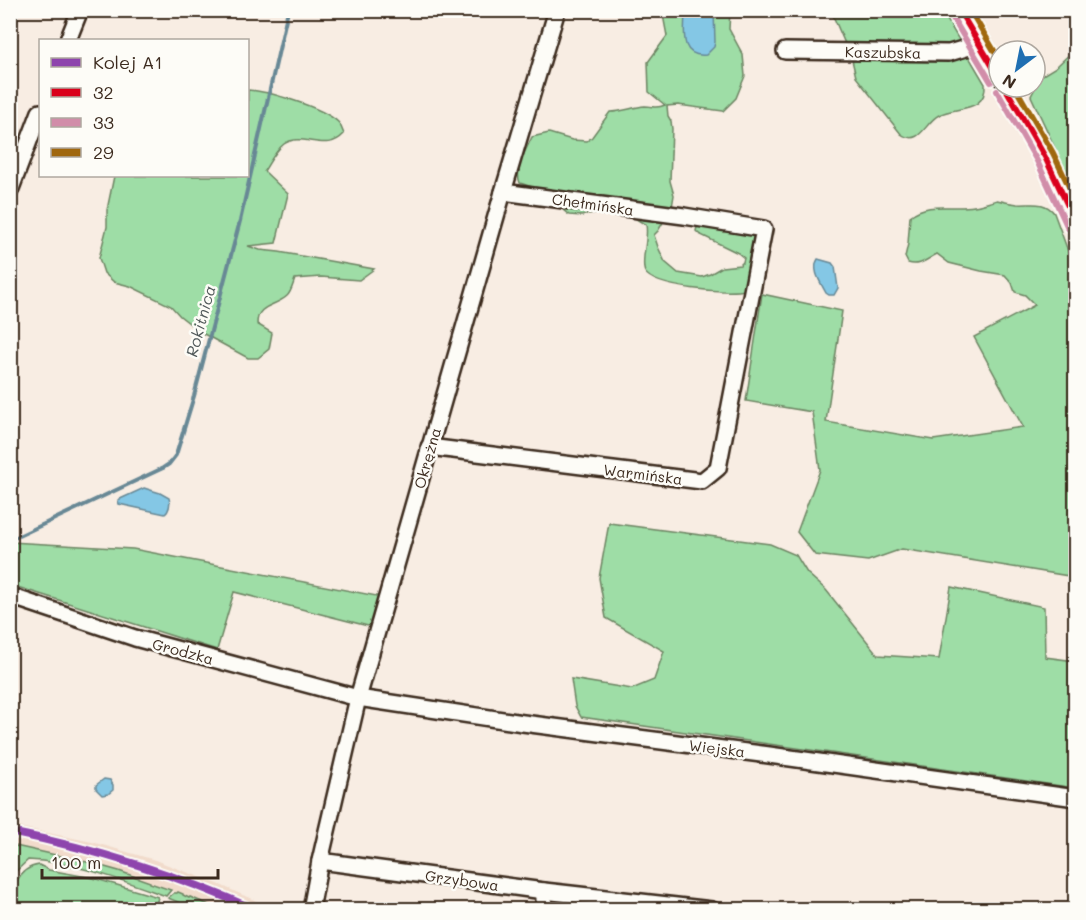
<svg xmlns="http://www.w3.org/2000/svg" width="1086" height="920" font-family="Mali,sans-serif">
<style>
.built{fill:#f1dbcb}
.green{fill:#9edda6;stroke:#6c8462;stroke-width:1.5}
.water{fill:#84c7e5;stroke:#678895;stroke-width:1.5}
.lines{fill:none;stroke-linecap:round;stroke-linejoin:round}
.stream{stroke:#678895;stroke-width:4}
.minor-casing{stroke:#3b2a1e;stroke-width:20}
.minor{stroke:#fdfcf7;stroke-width:15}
.bus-1-casing{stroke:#fdfcf7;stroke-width:10}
.bus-2-casing{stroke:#fdfcf7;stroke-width:10}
.bus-3-casing{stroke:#fdfcf7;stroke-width:10}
.bus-1{stroke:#da001b;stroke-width:6}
.bus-2{stroke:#d18da9;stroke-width:6}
.bus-3{stroke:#a0670e;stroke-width:6}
.rail-1-casing{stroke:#fdfcf7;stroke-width:12}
.rail-1{stroke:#8e44ad;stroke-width:8}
.labels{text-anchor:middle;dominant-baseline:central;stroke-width:5;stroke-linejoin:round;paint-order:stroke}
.street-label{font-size:15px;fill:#3b2a1e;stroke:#fdfcf7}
.water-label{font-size:16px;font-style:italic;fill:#51595a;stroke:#fdfcf7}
</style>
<rect width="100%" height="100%" fill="#f8ede3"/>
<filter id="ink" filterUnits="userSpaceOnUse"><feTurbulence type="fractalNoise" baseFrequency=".0167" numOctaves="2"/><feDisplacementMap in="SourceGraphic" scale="12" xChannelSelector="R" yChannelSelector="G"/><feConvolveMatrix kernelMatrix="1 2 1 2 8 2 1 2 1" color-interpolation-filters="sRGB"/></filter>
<g filter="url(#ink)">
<!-- built -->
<path class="built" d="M 10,825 L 92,842 L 155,860 L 218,884 L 274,909 L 217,909 L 214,907 L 190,897 L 189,898 L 177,894 L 171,890 L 150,883 L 150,882 L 129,874 L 57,855 L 11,845 Z"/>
<!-- green -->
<g class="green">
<path d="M 666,11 L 730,11 L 729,29 L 743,55 L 745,76 L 736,98 L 723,111 L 678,105 L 667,106 L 668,116 L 671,121 L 672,129 L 670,181 L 674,195 L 672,207 L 658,231 L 654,235 L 658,247 L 665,262 L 678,273 L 702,277 L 710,274 L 722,267 L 740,265 L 743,262 L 744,258 L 738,253 L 699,234 L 696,231 L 698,223 L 747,233 L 754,237 L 756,243 L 745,290 C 728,294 654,288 645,272 C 640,262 649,238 646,225 L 633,217 L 604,212 L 587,214 L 582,216 L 569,215 L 556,204 L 544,191 L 520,183 C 514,169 526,150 532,137 L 549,133 L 572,140 L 587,141 L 592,137 L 610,112 C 622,112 633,107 645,106 C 654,106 656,109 665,105 L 649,92 L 648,62 L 667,36 L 663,15 Z"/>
<path d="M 831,11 L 942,11 L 985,84 C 987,113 956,106 939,115 C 925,122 920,147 901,134 L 856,77 L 852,60 Z"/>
<path d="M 1075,49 L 1075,191 L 1031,96 L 1041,76 L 1056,67 Z"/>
<path d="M 248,90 C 268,91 322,107 338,122 C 341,125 342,130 344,134 C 326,154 302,131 284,144 C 275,151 270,162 264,171 L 288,194 L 276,243 L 248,246 L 260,250 L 279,252 L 374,269 L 359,280 L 321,277 L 295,279 C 293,284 291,293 287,296 C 275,307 257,304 257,324 L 272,333 L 269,349 L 258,358 L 248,358 L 202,333 L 180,316 L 171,306 L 130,286 L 114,282 L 104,273 L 99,258 L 107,227 L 107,210 L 114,176 L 248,176 Z"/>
<path d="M 997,200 C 1004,202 1011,203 1017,204 C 1031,205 1044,200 1054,213 L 1075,270 L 1075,577 L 902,549 L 868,561 L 815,555 L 797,532 L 820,470 L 812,412 L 746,401 L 762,294 L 842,311 L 826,422 L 933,440 L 1023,427 L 974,337 L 1035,305 L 1025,295 L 1015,292 L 1012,283 L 1005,275 L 981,271 L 949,263 L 937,254 C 927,259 920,267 908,263 L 905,257 L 908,244 L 910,216 C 929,201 952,210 974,206 C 982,205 990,202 997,200 Z"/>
<path d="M 609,523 L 770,544 L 796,555 L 807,573 L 826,590 L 878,655 L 939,659 L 951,587 L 1044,607 L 1045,657 L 1075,661 L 1075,788 L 581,717 L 575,706 L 571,679 L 632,689 L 654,680 L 664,651 L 606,618 L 599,578 Z"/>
<path d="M 10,542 L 133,549 L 382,597 L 372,627 L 234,592 L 217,650 L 11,585 Z"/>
<path d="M 11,845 L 87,862 L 119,871 L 150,882 L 150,883 L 171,890 L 166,896 C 124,881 72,861 28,860 L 12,875 L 11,881 Z"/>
<path d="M 39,865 L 49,870 L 93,878 L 158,897 L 155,909 L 11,909 C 11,890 17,868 39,865 Z"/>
<path d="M 178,892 L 183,894 L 183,895 L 189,898 L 190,897 L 214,907 L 217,909 L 186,909 L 177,906 L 174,909 L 171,909 L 178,902 L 168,898 L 174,893 L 177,893 Z"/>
</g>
<!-- water -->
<g class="water">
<path d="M 685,11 L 714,11 L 715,42 L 714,47 L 706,55 C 678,58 685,29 685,11 Z"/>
<path d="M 818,259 L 832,263 L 835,267 L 838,288 L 834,295 L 829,295 L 826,293 C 821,283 811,270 818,259 Z"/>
<path d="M 144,488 L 160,493 L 169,498 C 171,503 169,511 165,514 L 119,504 L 118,500 Z"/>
<path d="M 104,779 L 110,780 L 113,785 L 113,790 L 108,794 L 102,795 L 96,789 L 96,785 Z"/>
</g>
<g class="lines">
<!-- stream -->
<path class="stream" d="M 10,540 L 163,468 L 169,464 L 176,455 L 194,396 L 240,221 L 288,10"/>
<!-- minor casing -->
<g class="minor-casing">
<g id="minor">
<path d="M 959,10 L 999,77"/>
<path d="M 68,40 L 80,10"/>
<path d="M 785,51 L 949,53 L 966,48 L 978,42"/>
<path d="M 1005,87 L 1045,157 L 1076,224"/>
<path d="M 10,191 L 40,112"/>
<path d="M 429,447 L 702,481 L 718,468 L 764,229 L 684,216 L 503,192"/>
<path d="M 10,596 L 135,638 L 358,698 L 523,723 L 769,755 L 1076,798"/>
<path d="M 320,861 L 544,891 L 712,910"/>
<path d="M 311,910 L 320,861 L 358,698 L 503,192 L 557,10"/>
<path d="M 544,910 L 544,891"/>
</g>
</g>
<!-- minor -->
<use href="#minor" class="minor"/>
<!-- bus-1 casing -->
<g class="bus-1-casing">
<g id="bus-1">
<path d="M 959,10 L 999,77"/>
<path d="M 1005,87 L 1045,157 L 1076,223"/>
</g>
</g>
<!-- bus-2 casing -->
<g class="bus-2-casing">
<g id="bus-2">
<path d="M 951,15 L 991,82"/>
<path d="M 997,91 L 1037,161 L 1068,228"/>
</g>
</g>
<!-- bus-3 casing -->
<g class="bus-3-casing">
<g id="bus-3">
<path d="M 970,10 L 999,59"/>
<path d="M 1015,87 L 1053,153 L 1076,201"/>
</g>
</g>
<!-- bus-1 -->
<use href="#bus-1" class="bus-1"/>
<!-- bus-2 -->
<use href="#bus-2" class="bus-2"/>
<!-- bus-3 -->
<use href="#bus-3" class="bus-3"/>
<!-- rail-1 casing -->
<g class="rail-1-casing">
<path id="rail-1" d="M 10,832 C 95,849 176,874 255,910"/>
</g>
<!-- rail-1 -->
<use href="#rail-1" class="rail-1"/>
</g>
</g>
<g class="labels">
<!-- street labels -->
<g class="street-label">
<text transform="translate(883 52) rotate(1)">Kaszubska</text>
<text transform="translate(593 204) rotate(8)">Chełmińska</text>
<text transform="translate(427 458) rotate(-74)">Okrężna</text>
<text transform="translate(643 474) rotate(7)">Warmińska</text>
<text transform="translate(183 651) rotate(15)">Grodzka</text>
<text transform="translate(717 748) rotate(7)">Wiejska</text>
<text transform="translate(462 880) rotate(8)">Grzybowa</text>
</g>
<!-- water labels -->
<g class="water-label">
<text transform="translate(200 321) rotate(-75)">Rokitnica</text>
</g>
</g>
<!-- margin -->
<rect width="1086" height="920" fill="none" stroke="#fdfcf7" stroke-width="36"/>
<rect x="18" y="18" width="1050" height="884" fill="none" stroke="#3b2a1e" stroke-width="2" filter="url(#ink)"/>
<!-- legend -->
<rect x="39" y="39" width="210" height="138" fill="#fdfcf7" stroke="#afa8a0" stroke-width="1.5"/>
<rect x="51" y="58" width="30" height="9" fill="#8e44ad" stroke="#afa8a0" stroke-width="1.5"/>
<text x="93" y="69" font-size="18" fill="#3b2a1e">Kolej A1</text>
<rect x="51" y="88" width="30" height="9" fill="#da001b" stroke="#afa8a0" stroke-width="1.5"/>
<text x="93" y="99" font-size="18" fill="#3b2a1e">32</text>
<rect x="51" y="118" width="30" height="9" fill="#d18da9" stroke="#afa8a0" stroke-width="1.5"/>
<text x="93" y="129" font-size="18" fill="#3b2a1e">33</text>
<rect x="51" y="148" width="30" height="9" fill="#a0670e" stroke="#afa8a0" stroke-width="1.5"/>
<text x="93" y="159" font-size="18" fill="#3b2a1e">29</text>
<!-- north arrow -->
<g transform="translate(1017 69) rotate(212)"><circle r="28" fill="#fdfcf7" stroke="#afa8a0" stroke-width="1.5"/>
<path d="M0-4.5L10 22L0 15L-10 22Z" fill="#1f6fb2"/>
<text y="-9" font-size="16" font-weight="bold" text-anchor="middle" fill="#3b2a1e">N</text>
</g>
<!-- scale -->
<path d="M42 869v9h176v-9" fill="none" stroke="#3b2a1e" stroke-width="3"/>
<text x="51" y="869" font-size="18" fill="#3b2a1e" stroke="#fdfcf7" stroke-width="4.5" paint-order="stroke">100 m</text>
</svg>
